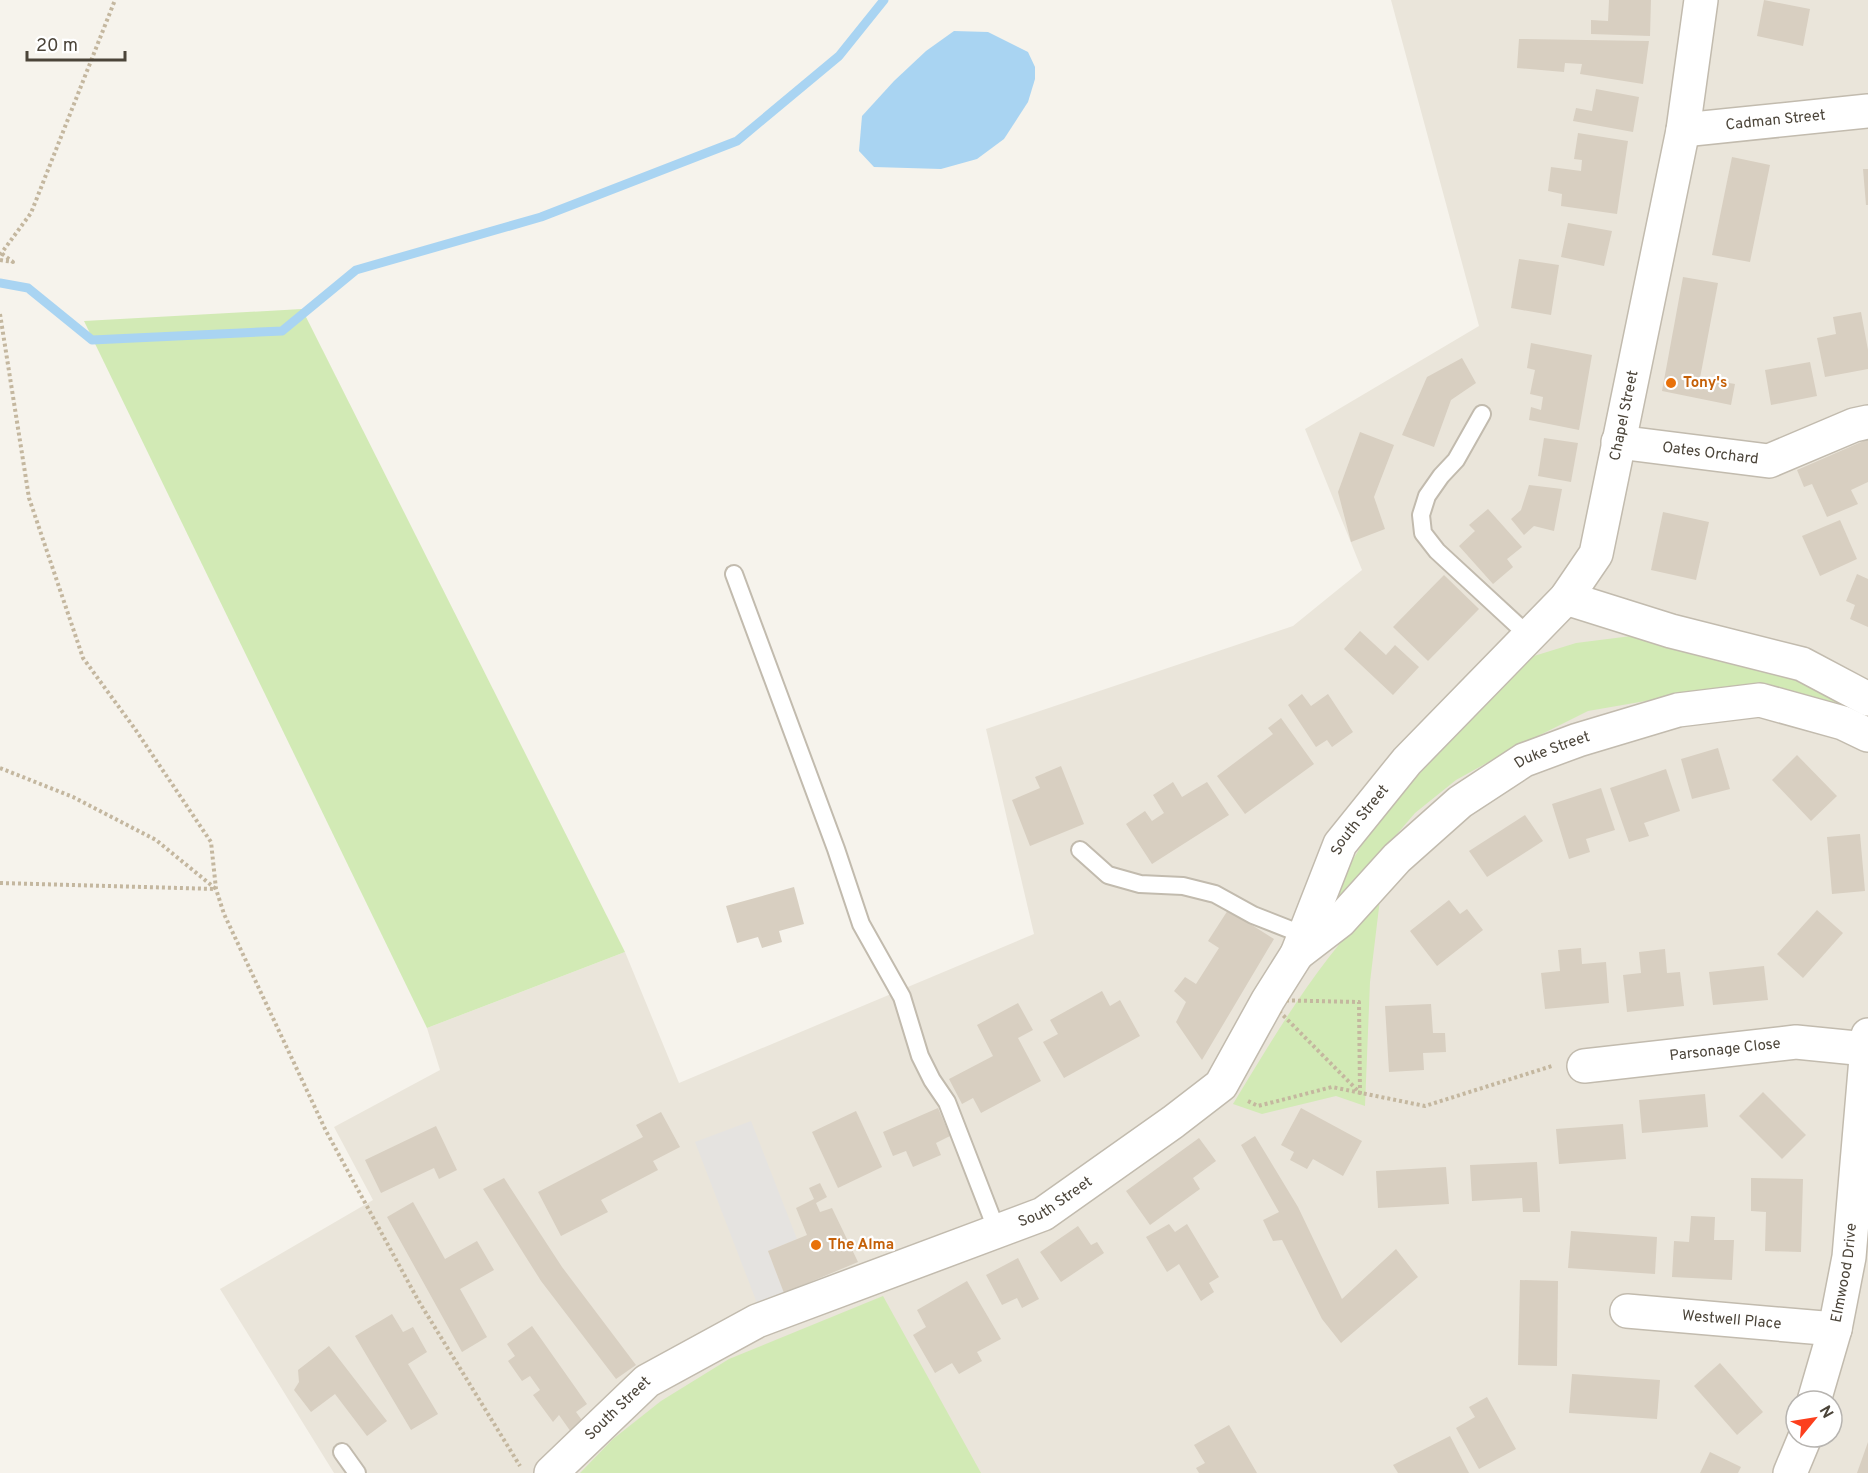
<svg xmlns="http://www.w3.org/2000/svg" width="1868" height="1473" font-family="Overpass,sans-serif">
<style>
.residential{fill:#eae5da;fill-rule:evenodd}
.green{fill:#d2eab5}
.parking{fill:#e5e3e0}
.water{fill:#a9d4f2}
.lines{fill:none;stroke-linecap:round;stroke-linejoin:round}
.stream{stroke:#a9d4f2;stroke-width:9}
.building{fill:#d8cfc1}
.lane-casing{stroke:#c2bbae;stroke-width:20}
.street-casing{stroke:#c2bbae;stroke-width:36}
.path{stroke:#c4b79f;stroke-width:4;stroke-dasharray:3 3;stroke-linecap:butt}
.lane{stroke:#fff;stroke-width:16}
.street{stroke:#fff;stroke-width:33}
.food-dot{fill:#e8710a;stroke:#fff;stroke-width:2}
.labels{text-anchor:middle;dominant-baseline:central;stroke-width:4.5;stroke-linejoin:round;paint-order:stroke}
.street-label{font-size:15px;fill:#4b4439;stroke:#fff}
.food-label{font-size:15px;font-weight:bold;fill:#c56008;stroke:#fff;text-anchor:start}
</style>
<rect width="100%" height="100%" fill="#f6f3ec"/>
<!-- residential -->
<path class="residential" d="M 1391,0 L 1868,0 L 1868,1473 L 334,1473 L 220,1289 L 373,1200 L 334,1127 L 440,1070 L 427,1028 L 625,952 L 679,1083 L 1034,934 L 986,729 L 1293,626 L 1362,570 L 1305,429 L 1479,326 ZM 1796,1401 L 1832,1401 L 1832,1437 L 1796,1437 Z"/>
<!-- green -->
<g class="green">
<path d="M 302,309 L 625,952 L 427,1028 L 84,321 Z"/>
<path d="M 1671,631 L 1822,687 L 1868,721 L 1868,727 L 1768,685 L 1715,689 L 1588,711 L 1512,749 L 1456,780 L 1415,813 L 1331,911 L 1349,866 L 1381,813 L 1534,656 L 1576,643 Z"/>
<path d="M 1380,899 L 1370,982 L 1365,1106 L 1336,1096 L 1262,1114 L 1233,1104 C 1278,1030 1318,961 1380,899 Z"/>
<path d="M 883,1296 L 981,1473 L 580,1473 L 613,1439 L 661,1401 L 729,1359 Z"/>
</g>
<!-- parking -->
<path class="parking" d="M 751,1121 L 797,1239 L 768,1251 L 784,1293 L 757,1303 L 695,1142 Z"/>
<!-- water -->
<path class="water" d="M 954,31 L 988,32 L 1028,52 L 1035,67 L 1035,79 L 1028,102 L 1004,139 L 977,159 L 941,169 L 874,167 L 859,151 L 862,116 L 894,81 L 926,51 Z"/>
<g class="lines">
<!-- stream -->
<path class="stream" d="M 0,283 L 28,288 L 92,340 L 282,331 L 356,270 L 541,217 L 737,141 L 839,56 L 884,0"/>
</g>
<!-- building -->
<g class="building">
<path d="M 1609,0 L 1651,0 L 1650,36 L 1591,34 L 1591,20 L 1608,21 Z"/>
<path d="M 1764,0 L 1810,9 L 1803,46 L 1757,36 Z"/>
<path d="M 1519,39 L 1649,41 L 1643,84 L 1580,74 L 1582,64 L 1565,63 L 1564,72 L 1517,68 Z"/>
<path d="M 1596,89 L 1639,97 L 1633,132 L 1573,121 L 1576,108 L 1592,111 Z"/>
<path d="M 1578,133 L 1628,141 L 1617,214 L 1561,206 L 1562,194 L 1548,191 L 1551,167 L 1581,171 L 1582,160 L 1574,159 Z"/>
<path d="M 1732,157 L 1770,165 L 1750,262 L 1712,255 Z"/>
<path d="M 1863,169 L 1868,169 L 1868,205 L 1866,205 Z"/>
<path d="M 1568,223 L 1612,231 L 1604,266 L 1561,257 Z"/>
<path d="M 1519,259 L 1559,265 L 1551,315 L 1511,308 Z"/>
<path d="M 1683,277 L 1718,283 L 1700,378 L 1735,384 L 1731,405 L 1662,391 Z"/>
<path d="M 1861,312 L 1868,350 L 1868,369 L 1825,377 L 1817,338 L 1836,334 L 1833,317 Z"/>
<path d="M 1531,343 L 1592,355 L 1579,430 L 1529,420 L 1531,407 L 1541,410 L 1543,397 L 1530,394 L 1535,370 L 1527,368 Z"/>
<path d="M 1462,358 L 1476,383 L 1451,400 L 1434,447 L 1402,435 L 1427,377 Z"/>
<path d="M 1810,362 L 1817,396 L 1771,405 L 1765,370 Z"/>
<path d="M 1360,432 L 1394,445 L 1374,497 L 1385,529 L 1351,542 L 1338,492 Z"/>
<path d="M 1544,438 L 1578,443 L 1571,482 L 1538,476 Z"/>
<path d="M 1868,439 L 1868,482 L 1851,490 L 1858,504 L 1827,517 L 1812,484 L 1804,487 L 1797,470 Z"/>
<path d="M 1529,485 L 1562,489 L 1554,531 L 1534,526 L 1524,535 L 1511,519 L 1521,510 Z"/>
<path d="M 1488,509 L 1522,547 L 1507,559 L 1513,567 L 1493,584 L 1459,546 L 1475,531 L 1469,525 Z"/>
<path d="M 1663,512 L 1709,522 L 1696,580 L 1651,570 Z"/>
<path d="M 1840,520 L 1857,559 L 1820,576 L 1802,536 Z"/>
<path d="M 1857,574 L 1868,579 L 1868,627 L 1850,619 L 1855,605 L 1846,601 Z"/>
<path d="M 1444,575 L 1479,609 L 1428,661 L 1393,627 Z"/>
<path d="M 1360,631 L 1386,655 L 1395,645 L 1419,667 L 1393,695 L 1344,649 Z"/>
<path d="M 1302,694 L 1311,706 L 1328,694 L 1353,732 L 1332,747 L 1327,740 L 1316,747 L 1288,705 Z"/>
<path d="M 1281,718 L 1314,764 L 1245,814 L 1217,776 L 1273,734 L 1268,728 Z"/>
<path d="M 1718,748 L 1730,789 L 1692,799 L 1681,759 Z"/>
<path d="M 1797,755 L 1837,796 L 1811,821 L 1772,780 Z"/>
<path d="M 1061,766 L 1084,824 L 1030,846 L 1012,800 L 1040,788 L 1035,777 Z"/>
<path d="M 1666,769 L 1680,811 L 1644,823 L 1649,836 L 1629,842 L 1610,788 Z"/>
<path d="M 1173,782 L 1182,797 L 1207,782 L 1229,815 L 1152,864 L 1126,824 L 1145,811 L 1152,821 L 1164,813 L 1153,795 Z"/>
<path d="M 1601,788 L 1615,830 L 1586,839 L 1590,852 L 1569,859 L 1552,804 Z"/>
<path d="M 1525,815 L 1543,841 L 1487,877 L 1469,851 Z"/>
<path d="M 1860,834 L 1865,891 L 1832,894 L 1827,837 Z"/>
<path d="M 794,887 L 804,924 L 779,931 L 782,942 L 762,948 L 758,937 L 737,943 L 726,906 Z"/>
<path d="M 1449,900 L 1460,914 L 1467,909 L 1483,930 L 1437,966 L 1410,931 Z"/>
<path d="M 1228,910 L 1274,939 L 1202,1060 L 1176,1022 L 1186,1002 L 1174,991 L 1185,977 L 1196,984 L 1219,948 L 1208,941 Z"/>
<path d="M 1817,910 L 1843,933 L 1803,978 L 1777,954 Z"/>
<path d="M 1581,948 L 1582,964 L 1606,962 L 1609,1003 L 1545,1009 L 1541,973 L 1560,971 L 1558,950 Z"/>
<path d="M 1665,949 L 1667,973 L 1680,972 L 1684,1006 L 1627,1012 L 1623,975 L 1641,973 L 1639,952 Z"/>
<path d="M 1764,966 L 1768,1000 L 1713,1005 L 1709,972 Z"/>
<path d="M 1102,991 L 1110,1006 L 1120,1000 L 1140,1036 L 1064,1078 L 1043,1042 L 1058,1034 L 1050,1020 Z"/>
<path d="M 1018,1003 L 1033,1030 L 1018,1038 L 1041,1081 L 981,1113 L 973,1098 L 962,1104 L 949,1079 L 993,1056 L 977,1025 Z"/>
<path d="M 1431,1004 L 1433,1033 L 1445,1033 L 1446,1052 L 1423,1053 L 1424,1070 L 1389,1072 L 1385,1006 Z"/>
<path d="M 1763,1092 L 1806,1135 L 1782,1159 L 1739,1116 Z"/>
<path d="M 1705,1094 L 1708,1127 L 1642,1133 L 1639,1100 Z"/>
<path d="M 938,1108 L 950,1136 L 936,1143 L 941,1155 L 913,1167 L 906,1151 L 893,1156 L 883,1132 Z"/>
<path d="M 1301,1108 L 1362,1141 L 1343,1176 L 1313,1159 L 1307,1169 L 1290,1160 L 1294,1152 L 1281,1145 Z"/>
<path d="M 856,1111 L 882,1167 L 838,1188 L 812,1132 Z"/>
<path d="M 661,1112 L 680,1147 L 653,1161 L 658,1170 L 601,1200 L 608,1212 L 561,1236 L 538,1192 L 643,1137 L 636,1125 Z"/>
<path d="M 1623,1124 L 1626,1159 L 1559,1164 L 1556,1129 Z"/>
<path d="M 436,1126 L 457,1170 L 439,1179 L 434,1168 L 381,1193 L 365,1160 Z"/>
<path d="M 1255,1136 L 1298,1207 L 1342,1299 L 1396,1249 L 1418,1277 L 1341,1343 L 1322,1319 L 1282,1240 L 1273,1241 L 1263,1220 L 1279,1212 L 1241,1145 Z"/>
<path d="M 1199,1138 L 1216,1161 L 1193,1178 L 1200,1189 L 1150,1225 L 1126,1191 Z"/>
<path d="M 1537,1162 L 1540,1212 L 1523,1212 L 1522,1198 L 1472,1201 L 1470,1165 Z"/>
<path d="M 1446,1167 L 1449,1204 L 1378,1208 L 1376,1171 Z"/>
<path d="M 504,1178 L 562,1267 L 636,1365 L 616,1379 L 541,1281 L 483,1189 Z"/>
<path d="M 1751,1178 L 1803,1179 L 1801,1252 L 1765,1251 L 1766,1212 L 1751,1211 Z"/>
<path d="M 820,1183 L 827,1197 L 816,1203 L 820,1212 L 832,1208 L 858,1262 L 784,1293 L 768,1251 L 807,1235 L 796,1208 L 814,1199 L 809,1188 Z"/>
<path d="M 413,1202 L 445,1259 L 477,1241 L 494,1270 L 460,1289 L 487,1337 L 462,1352 L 387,1217 Z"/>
<path d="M 1691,1216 L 1715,1217 L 1714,1240 L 1734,1240 L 1732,1280 L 1672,1277 L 1674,1241 L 1689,1242 Z"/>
<path d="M 1169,1224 L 1175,1232 L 1187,1224 L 1219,1277 L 1209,1283 L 1214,1292 L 1201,1301 L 1179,1264 L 1167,1272 L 1146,1237 Z"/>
<path d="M 1078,1226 L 1091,1245 L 1097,1242 L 1104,1253 L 1061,1282 L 1040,1252 Z"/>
<path d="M 1571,1231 L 1657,1237 L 1655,1274 L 1568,1268 Z"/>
<path d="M 1018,1258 L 1039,1299 L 1022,1308 L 1017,1298 L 1002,1305 L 986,1275 Z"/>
<path d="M 1520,1280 L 1558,1281 L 1557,1366 L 1518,1365 Z"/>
<path d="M 967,1281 L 1001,1339 L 977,1352 L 982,1361 L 959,1374 L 952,1363 L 935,1373 L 913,1335 L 926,1327 L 917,1310 Z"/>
<path d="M 392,1314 L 403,1332 L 413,1327 L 427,1352 L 408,1364 L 438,1414 L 411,1430 L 355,1336 Z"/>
<path d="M 532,1326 L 587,1404 L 576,1412 L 584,1423 L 571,1432 L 559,1415 L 553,1422 L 533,1395 L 540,1390 L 530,1376 L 522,1381 L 508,1361 L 515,1356 L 507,1344 Z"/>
<path d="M 329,1346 L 387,1421 L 367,1436 L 335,1394 L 311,1412 L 294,1390 L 299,1382 L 298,1370 Z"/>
<path d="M 1720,1363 L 1763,1412 L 1737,1435 L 1694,1386 Z"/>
<path d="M 1572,1374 L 1660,1380 L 1657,1419 L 1569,1413 Z"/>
<path d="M 1487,1397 L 1516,1449 L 1479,1469 L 1456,1428 L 1475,1417 L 1469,1407 Z"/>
<path d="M 1229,1425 L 1257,1473 L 1199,1473 L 1196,1468 L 1205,1463 L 1194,1445 Z"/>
<path d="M 1450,1436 L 1469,1473 L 1398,1473 L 1393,1465 Z"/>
<path d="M 1868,1442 L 1868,1473 L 1857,1473 Z"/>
<path d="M 1710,1452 L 1741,1467 L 1738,1473 L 1700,1473 Z"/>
</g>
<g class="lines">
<!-- lane casing -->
<g class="lane-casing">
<g id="lane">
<path d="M 1482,414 L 1456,460 L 1441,476 L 1427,496 L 1421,515 L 1423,533 L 1437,551 L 1529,636"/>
<path d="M 734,574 L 836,849 L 861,924 L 902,997 L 920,1056 L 932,1080 L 947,1102 L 997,1231"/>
<path d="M 1080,850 L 1108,875 L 1140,884 L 1183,886 L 1215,894 L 1253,915 L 1304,935"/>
<path d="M 342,1452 L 357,1473"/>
</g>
</g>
<!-- street casing -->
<g class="street-casing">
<g id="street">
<path id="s1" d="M 1683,130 L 1868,111"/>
<path id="s2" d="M 1618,442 L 1769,461 L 1854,425 L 1868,422"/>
<path d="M 1566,598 L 1671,631 L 1802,664 L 1868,699"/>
<path id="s3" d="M 1297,954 L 1340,921 L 1397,858 L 1460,802 L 1524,760 L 1578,740 L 1678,710 L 1760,700 L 1843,723 L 1868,735"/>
<path id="s4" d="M 1584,1066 L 1796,1042 L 1866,1049"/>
<path id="s5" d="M 1627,1311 L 1835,1329"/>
<path id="s6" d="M 1814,1401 L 1835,1329 L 1849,1257 L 1868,1035"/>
<path id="s7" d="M 551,1473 L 647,1381 L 757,1321 L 1043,1214 L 1173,1122 L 1221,1085 L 1268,1000 L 1297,954 L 1340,844 L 1407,761 L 1566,598 L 1596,554 L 1683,130 L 1701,0"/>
<path d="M 1790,1473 L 1805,1437"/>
</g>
</g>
<!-- path -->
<g class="path">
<path d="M 0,255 L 31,213 L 115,0"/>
<path d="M 0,260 L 13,262 L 1,253"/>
<path d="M 0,314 L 29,498 L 83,658 L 135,729 L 211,842 L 216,889 L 224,914 L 326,1131 L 418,1300 L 520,1466"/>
<path d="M 0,768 L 73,797 L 156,840 L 216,889"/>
<path d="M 0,883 L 215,889"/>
<path d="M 1268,1000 L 1359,1002 L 1360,1093 Z"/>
<path d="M 1248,1101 L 1258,1106 L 1332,1087 L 1425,1106 L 1552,1066"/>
</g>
<!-- lane -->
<use href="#lane" class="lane"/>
<!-- street -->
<use href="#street" class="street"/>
</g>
<!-- markers -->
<g class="food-dot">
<circle cx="1671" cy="383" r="6"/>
<circle cx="816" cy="1245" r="6"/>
</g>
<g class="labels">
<!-- street labels -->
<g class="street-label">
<text stroke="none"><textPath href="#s1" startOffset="93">Cadman Street</textPath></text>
<text stroke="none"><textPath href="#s7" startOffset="1582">Chapel Street</textPath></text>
<text stroke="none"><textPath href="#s2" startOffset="93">Oates Orchard</textPath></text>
<text stroke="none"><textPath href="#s3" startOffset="330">Duke Street</textPath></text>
<text stroke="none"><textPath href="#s7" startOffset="1084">South Street</textPath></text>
<text stroke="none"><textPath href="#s4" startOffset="142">Parsonage Close</textPath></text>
<text stroke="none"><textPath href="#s7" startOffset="580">South Street</textPath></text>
<text stroke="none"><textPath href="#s6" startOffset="132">Elmwood Drive</textPath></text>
<text stroke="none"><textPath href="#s5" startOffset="105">Westwell Place</textPath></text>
<text stroke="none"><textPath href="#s7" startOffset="93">South Street</textPath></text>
</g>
<!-- food labels -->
<g class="food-label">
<text x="1683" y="383">Tony's</text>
<text x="828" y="1245">The Alma</text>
</g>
</g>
<!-- north arrow -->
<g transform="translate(1814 1419) rotate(60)"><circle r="28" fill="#ffffff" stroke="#b7b4b0" stroke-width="1.5"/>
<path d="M0-4.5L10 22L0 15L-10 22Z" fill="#fc3f1d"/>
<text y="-9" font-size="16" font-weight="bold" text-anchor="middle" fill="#4b4439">N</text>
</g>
<!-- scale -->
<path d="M27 51v9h98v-9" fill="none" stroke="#4b4439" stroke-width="3"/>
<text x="36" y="51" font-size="18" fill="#4b4439" stroke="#ffffff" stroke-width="4.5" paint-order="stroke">20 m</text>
</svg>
